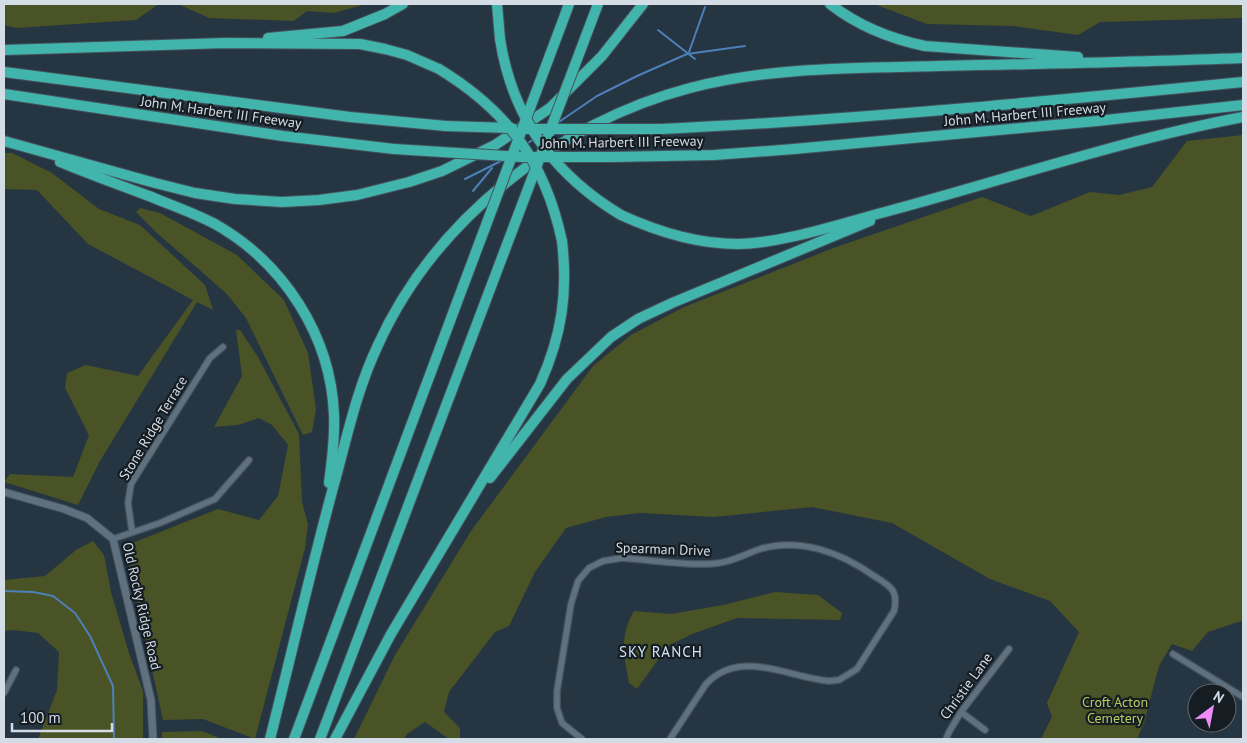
<svg xmlns="http://www.w3.org/2000/svg" width="1247" height="743" font-family="'PT Sans',sans-serif">
<style>
.green{fill:#4a5325}
.lines{fill:none;stroke-linecap:round;stroke-linejoin:round}
.stream{stroke:#4d7fb8;stroke-width:2}
.minor-casing{stroke:#45525d;stroke-width:8}
.tertiary-casing{stroke:#45525d;stroke-width:9}
.motorway-casing{stroke:#45525d;stroke-width:12}
.minor{stroke:#5f717f;stroke-width:5.5}
.tertiary{stroke:#5f717f;stroke-width:7}
.motorway{stroke:#41b4ac;stroke-width:10}
.motorway-bridge-casing{stroke:#45525d;stroke-width:12;stroke-linecap:butt}
.motorway-bridge{stroke:#41b4ac;stroke-width:10}
.labels{text-anchor:middle;dominant-baseline:central;stroke-width:4.5;stroke-linejoin:round;paint-order:stroke}
.street-label{font-size:14px;fill:#d4dde6;stroke:#151c22}
.park-label{font-size:14px;fill:#b7ca60;stroke:#151c22}
.neighbourhood-label{font-size:15px;letter-spacing:1px;fill:#d2e6f7;stroke:#151c22}
</style>
<rect width="100%" height="100%" fill="#253542"/>
<!-- green -->
<g class="green">
<path d="M 4,4 L 159,4 L 136,20 L 16,28 L 4,25 Z"/>
<path d="M 178,4 L 366,4 L 334,13 L 307,11 L 294,21 L 209,18 Z"/>
<path d="M 874,4 L 1243,4 L 1243,18 L 1100,22 L 1078,35 L 1012,26 L 927,24 Z"/>
<path d="M 1243,135 L 1243,619 L 1241,621 L 1208,632 L 1192,651 L 1172,644 L 1159,666 L 1144,723 L 1137,739 L 1041,739 L 1052,717 L 1047,703 L 1079,632 L 1050,601 L 990,579 L 892,523 L 812,507 L 714,517 L 640,513 L 606,517 L 566,528 L 535,572 L 509,626 L 495,632 L 449,692 L 444,712 L 460,728 L 460,739 L 449,739 L 425,722 L 407,734 L 404,739 L 354,739 L 395,655 L 471,531 L 593,366 L 631,335 L 684,307 L 836,247 L 982,197 L 1031,216 L 1090,192 L 1119,195 L 1152,187 L 1187,141 Z"/>
<path d="M 4,153 L 12,153 L 52,173 L 99,209 L 140,225 L 205,285 L 213,310 L 197,302 L 100,461 L 78,505 L 4,482 L 10,474 L 73,477 L 89,435 L 65,388 L 67,373 L 86,365 L 138,376 L 193,300 L 88,244 L 37,190 L 4,189 Z"/>
<path d="M 140,208 L 160,213 L 237,255 L 284,300 L 308,353 L 316,409 L 312,432 L 303,435 L 246,318 L 226,293 L 158,234 L 136,212 Z"/>
<path d="M 236,330 L 240,330 L 258,357 L 299,434 L 302,502 L 308,524 L 305,548 L 255,739 L 203,719 L 163,720 L 125,546 L 218,509 L 259,520 L 278,496 L 288,445 L 272,425 L 259,418 L 238,425 L 214,427 L 242,376 Z"/>
<path d="M 93,541 L 104,555 L 111,592 L 129,653 L 143,691 L 143,739 L 38,739 L 57,690 L 59,652 L 38,633 L 13,630 L 4,631 L 4,580 L 45,576 L 76,550 Z"/>
<path d="M 775,592 L 818,595 L 842,613 L 840,620 L 737,618 L 692,634 L 668,646 L 637,689 L 629,683 C 624,655 619,636 634,611 L 671,614 L 723,605 Z"/>
<path d="M 202,731 L 222,739 L 162,739 L 162,732 Z"/>
</g>
<g class="lines">
<!-- stream -->
<g class="stream">
<path d="M 658,30 L 695,59"/>
<path d="M 689,52 L 705,7"/>
<path d="M 556,124 L 597,96 L 637,76 L 687,54 L 745,46"/>
<path d="M 525,145 L 534,139"/>
<path d="M 465,179 L 503,160"/>
<path d="M 473,191 L 492,168"/>
<path d="M 4,591 L 33,592 L 53,596 L 75,613 L 90,636 L 113,686 L 114,739"/>
</g>
<!-- minor casing -->
<g class="minor-casing">
<g id="minor">
<path d="M 132,531 L 128,503 L 131,484 L 210,358 L 223,347"/>
<path d="M 113,539 L 160,523 L 215,499 L 249,460"/>
<path d="M 1173,654 L 1243,697"/>
<path d="M 4,693 L 16,670"/>
<path d="M 961,712 L 985,730"/>
<path d="M 582,739 L 562,723 L 557,708 L 557,691 L 571,604 L 578,581 L 589,568 L 603,561 L 622,558 C 651,560 681,565 709,564 C 728,564 743,555 760,549 C 800,537 842,553 874,576 C 890,586 899,590 894,611 L 857,669 L 839,680 L 829,681 C 787,677 740,648 706,684 L 670,739"/>
<path d="M 946,739 L 949,732 L 961,712 L 1009,649"/>
</g>
</g>
<!-- tertiary casing -->
<g class="tertiary-casing">
<path id="tertiary" d="M 4,492 L 64,509 L 87,518 L 113,539 L 151,700 L 153,739"/>
</g>
<!-- motorway casing -->
<g class="motorway-casing">
<g id="motorway">
<path d="M 497,4 L 500,39"/>
<path d="M 830,4 C 857,25 891,39 925,46 L 1078,57"/>
<path d="M 565,15 L 569,4"/>
<path d="M 268,38 L 343,31 L 385,14 L 403,4"/>
<path d="M 4,50 L 225,43 L 360,44 L 385,49 L 407,55 L 439,69"/>
<path d="M 4,72 L 350,117 L 446,126"/>
<path d="M 4,94 L 283,136 L 394,149"/>
<path d="M 661,129 C 855,120 1050,101 1243,82"/>
<path d="M 4,141 L 155,183 L 195,193 L 235,199 L 282,202 L 319,200 L 357,195 L 409,182 L 442,171 L 495,145 L 550,108 L 602,56 L 643,4"/>
<path d="M 612,157 L 714,155 L 794,149 L 1097,121 L 1243,105"/>
<path d="M 60,162 C 89,174 119,185 149,196 C 171,205 194,213 215,224 C 284,263 331,336 334,415 C 335,438 332,461 329,483"/>
<path d="M 621,215 C 658,232 697,244 738,244 C 785,243 839,224 885,212 C 1005,180 1122,140 1243,117"/>
<path d="M 490,478 L 567,379 L 611,337 L 638,319 L 672,303 L 870,221"/>
<path d="M 270,739 C 292,652 312,564 336,477 C 348,432 358,387 378,345 C 434,221 559,122 690,88 C 770,67 855,68 938,66 C 1040,64 1142,62 1243,58"/>
<path d="M 294,739 L 456,305"/>
<path d="M 320,739 L 506,247"/>
<path d="M 335,739 L 391,634 L 540,384 C 562,335 568,293 562,241"/>
</g>
</g>
<!-- minor -->
<use href="#minor" class="minor"/>
<!-- tertiary -->
<use href="#tertiary" class="tertiary"/>
<!-- motorway -->
<use href="#motorway" class="motorway"/>
<!-- motorway-bridge casing -->
<g class="motorway-bridge-casing">
<g id="motorway-bridge">
<path d="M 500,39 C 512,117 554,175 621,215"/>
<path d="M 439,69 C 508,111 545,162 562,241"/>
<path d="M 446,126 L 512,128"/>
<path d="M 527,129 L 661,129"/>
<path d="M 394,149 L 522,157 L 612,157"/>
<path d="M 506,247 L 598,4"/>
<path d="M 456,305 L 565,15"/>
</g>
</g>
<!-- motorway-bridge -->
<use href="#motorway-bridge" class="motorway-bridge"/>
</g>
<g class="labels">
<!-- street labels -->
<g class="street-label">
<text transform="translate(221 112) rotate(8)">John M. Harbert III Freeway</text>
<text transform="translate(1025 114) rotate(-5)">John M. Harbert III Freeway</text>
<text transform="translate(622 142) rotate(-1)">John M. Harbert III Freeway</text>
<text transform="translate(153 428) rotate(-59)">Stone Ridge Terrace</text>
<text transform="translate(663 549) rotate(2)">Spearman Drive</text>
<text transform="translate(142 606) rotate(77)">Old Rocky Ridge Road</text>
<text transform="translate(966 686) rotate(-54)">Christie Lane</text>
</g>
<!-- park labels -->
<g class="park-label">
<text x="1115" y="702">Croft Acton<tspan x="1115" dy="16">Cemetery</tspan></text>
</g>
<!-- neighbourhood labels -->
<g class="neighbourhood-label">
<text x="661" y="651">SKY RANCH</text>
</g>
</g>
<!-- border -->
<rect width="1247" height="743" fill="none" stroke="#d4dde6" stroke-width="10"/>
<!-- north arrow -->
<g transform="translate(1212 708) rotate(32)"><circle r="24" fill="#151c22" stroke="#616970"/>
<path d="M0-4L9 19L0 12L-9 19Z" fill="#ed8cf9"/>
<text y="-8" font-size="14" font-weight="bold" text-anchor="middle" fill="#d4dde6">N</text>
</g>
<!-- scale -->
<path d="M12 723v8h100v-8" fill="none" stroke="#d4dde6" stroke-width="2.5"/>
<text x="20" y="723" font-size="15" fill="#d4dde6" stroke="#151c22" stroke-width="4" paint-order="stroke">100 m</text>
</svg>
